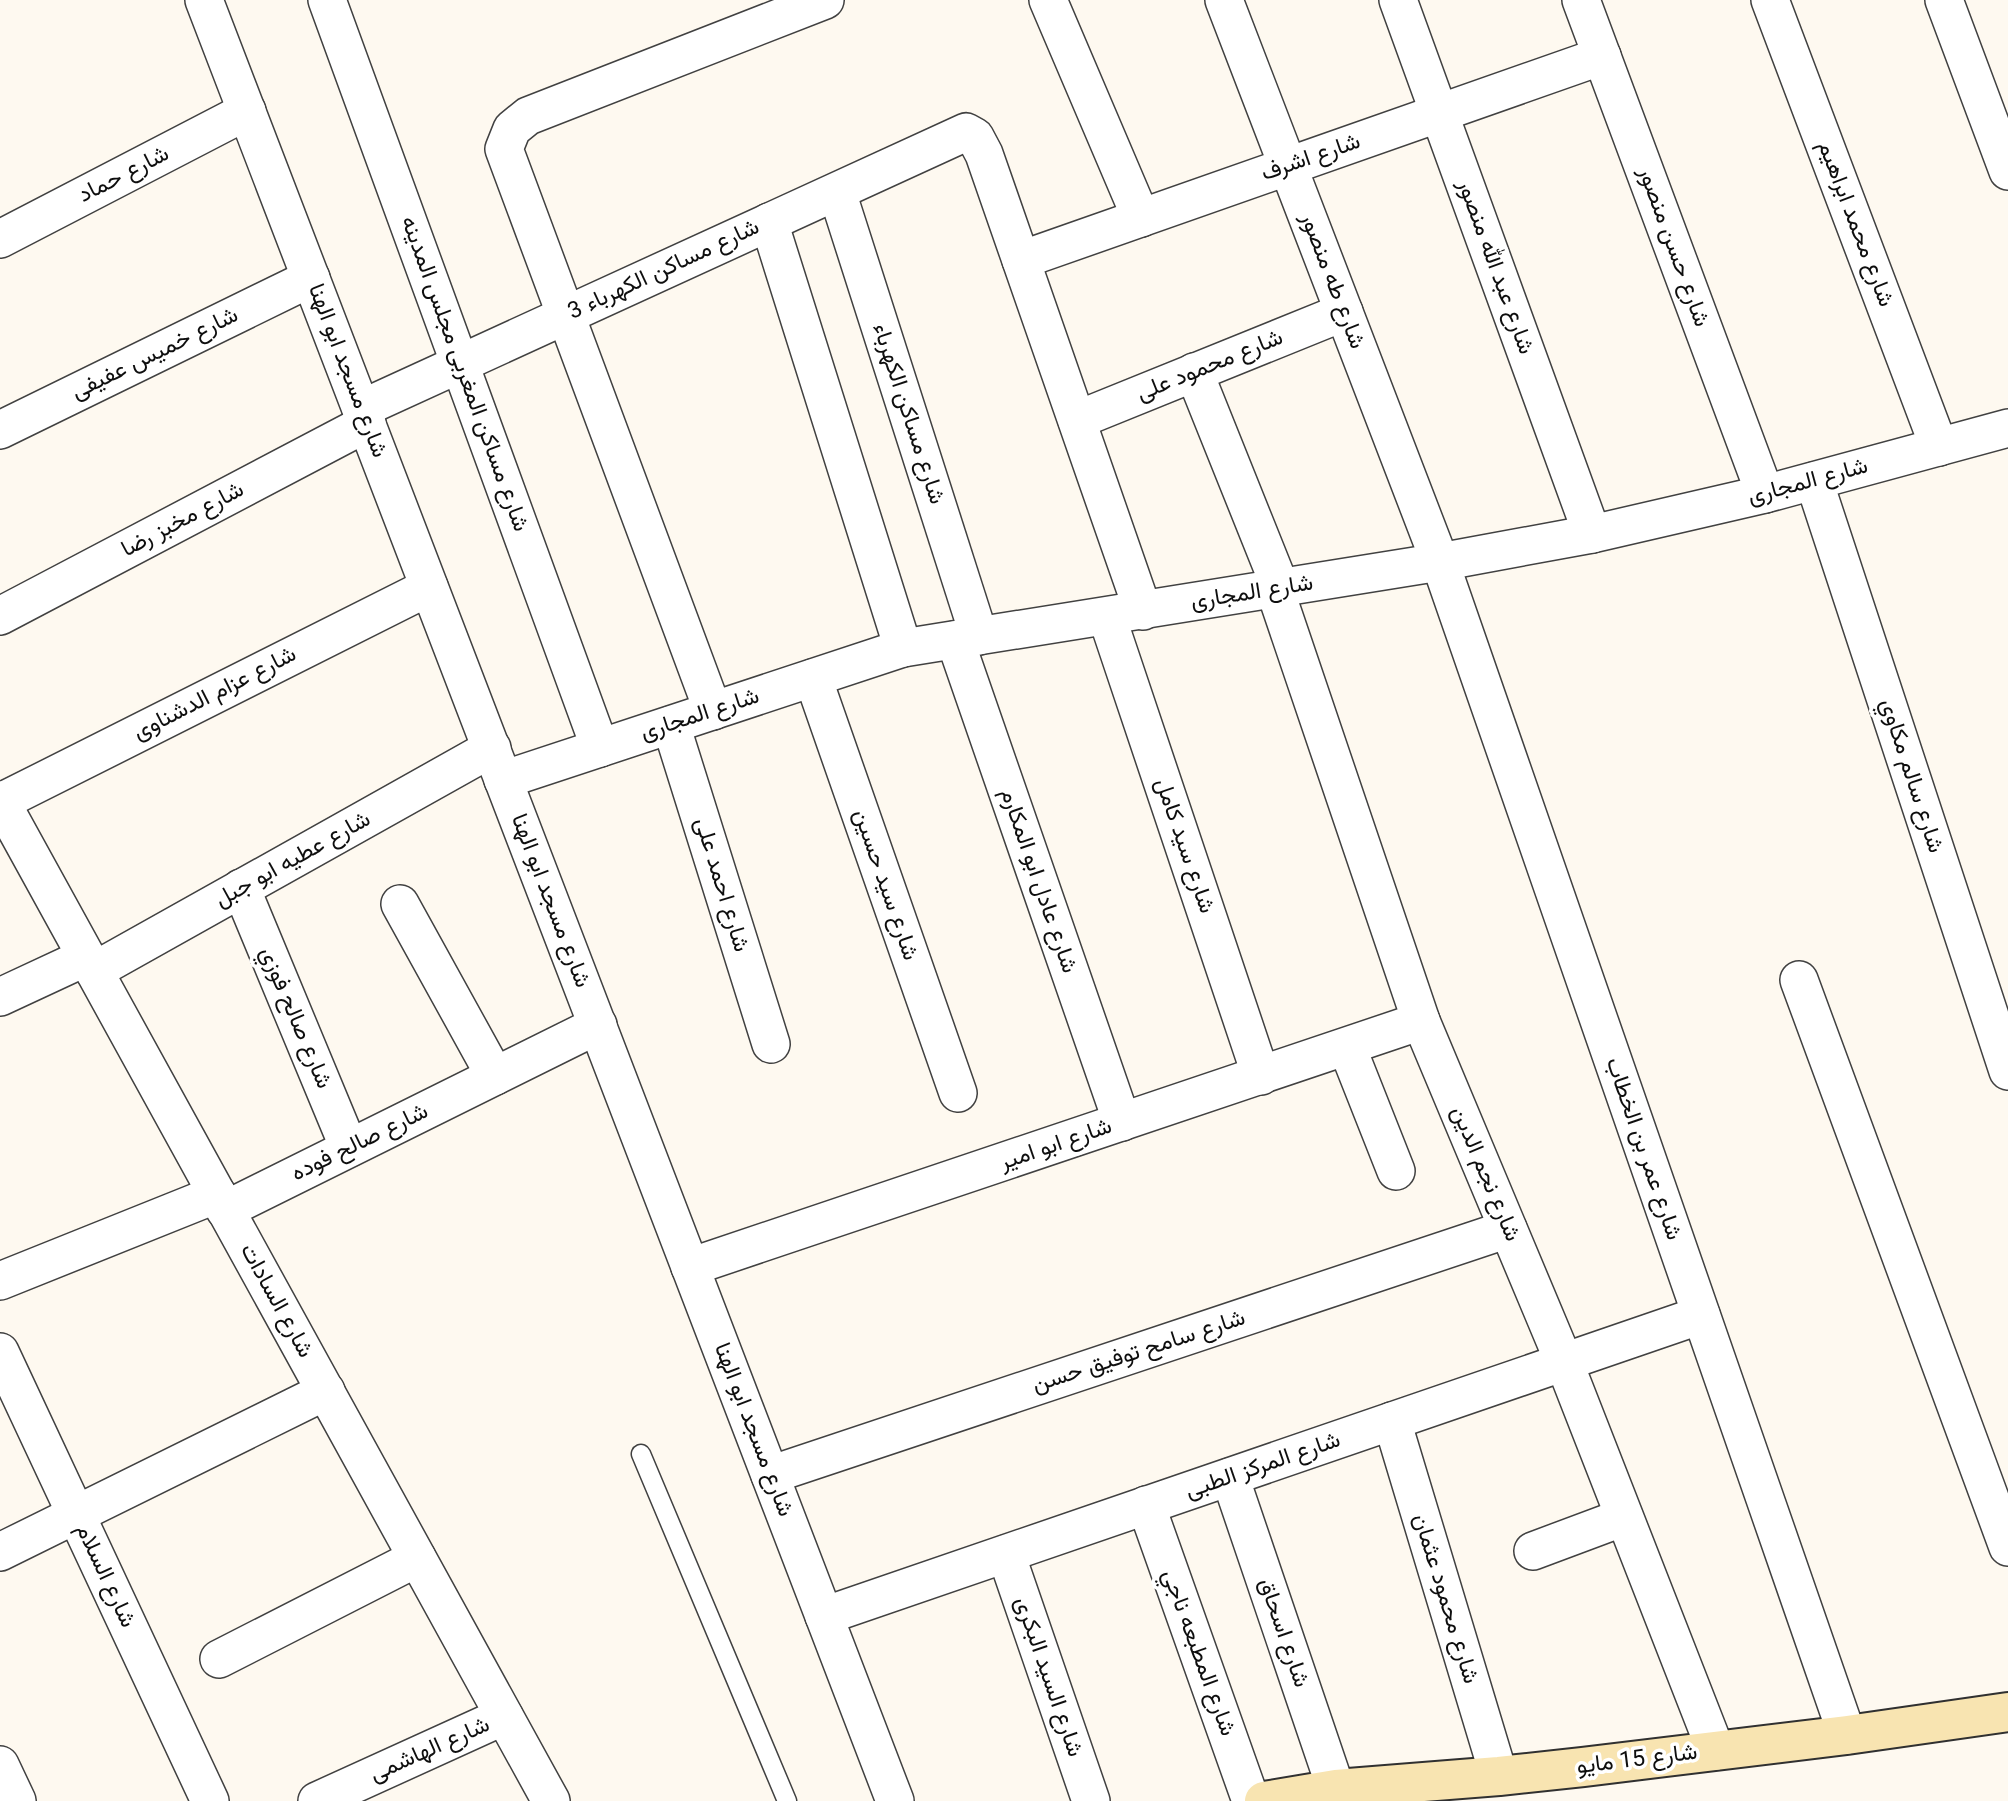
<svg xmlns="http://www.w3.org/2000/svg" width="2008" height="1801" font-family="Georgia,Vazirmatn,serif">
<style>
.lines{fill:none;stroke-linecap:round;stroke-linejoin:round}
.service-casing{stroke:#414141;stroke-width:21}
.minor-casing{stroke:#414141;stroke-width:40}
.secondary-casing{stroke:#303030;stroke-width:42}
.service{stroke:#fff;stroke-width:18}
.minor{stroke:#fff;stroke-width:37}
.secondary{stroke:#f8e4b1;stroke-width:38}
.labels{text-anchor:middle;dominant-baseline:central;stroke-width:7;stroke-linejoin:round;paint-order:stroke}
.street-label{font-size:23px;fill:#0e0e0e;stroke:#fff}
</style>
<rect width="100%" height="100%" fill="#fef9f0"/>
<g class="lines">
<!-- service casing -->
<g class="service-casing">
<path id="service" d="M 641,1454 L 787,1801"/>
</g>
<!-- minor casing -->
<g class="minor-casing">
<g id="minor">
<path d="M 204,0 L 895,1801"/>
<path d="M 327,0 L 600,748"/>
<path d="M 1048,0 L 1141,218"/>
<path d="M 1224,0 L 1440,562 L 1847,1735"/>
<path d="M 1398,0 L 1592,534"/>
<path d="M 1581,0 L 1765,494"/>
<path d="M 1770,0 L 1939,447"/>
<path d="M 1944,0 L 2008,171"/>
<path d="M 837,192 L 979,636"/>
<path d="M 769,222 L 903,648"/>
<path d="M 0,239 L 247,111"/>
<path d="M 1021,260 L 1602,56"/>
<path d="M 1194,372 L 1281,589"/>
<path d="M 361,409 L 966,132 L 975,137 L 984,154 L 1143,611"/>
<path d="M 1077,420 L 1344,312"/>
<path d="M 0,430 L 311,278"/>
<path d="M 1814,481 L 2008,1071"/>
<path d="M 1275,590 L 1421,1021 L 1564,1362 L 1716,1751"/>
<path d="M 0,616 L 367,423"/>
<path d="M 1107,617 L 1261,1076"/>
<path d="M 955,640 L 1122,1122"/>
<path d="M 813,678 L 958,1093"/>
<path d="M 713,711 L 504,149 L 512,129 L 528,116 L 825,0"/>
<path d="M 671,725 L 771,1044"/>
<path d="M 503,780 L 903,648 L 1440,562 L 1592,534 L 1765,494 L 2008,428"/>
<path d="M 0,800 L 551,1801"/>
<path d="M 1,802 L 429,587"/>
<path d="M 241,888 L 349,1148"/>
<path d="M 400,904 L 495,1076"/>
<path d="M 94,971 L 492,748"/>
<path d="M 1799,980 L 2008,1547"/>
<path d="M 0,997 L 86,957"/>
<path d="M 1347,1047 L 1396,1171"/>
<path d="M 225,1210 L 598,1025"/>
<path d="M 690,1267 L 1421,1021"/>
<path d="M 0,1281 L 217,1194"/>
<path d="M 0,1352 L 210,1801"/>
<path d="M 1392,1421 L 1499,1776"/>
<path d="M 770,1475 L 1508,1229"/>
<path d="M 1230,1477 L 1336,1789"/>
<path d="M 1146,1505 L 1251,1801"/>
<path d="M 1533,1551 L 1624,1517"/>
<path d="M 0,1552 L 326,1391"/>
<path d="M 1006,1554 L 1091,1801"/>
<path d="M 824,1616 L 1701,1315"/>
<path d="M 219,1659 L 417,1558"/>
<path d="M 0,1765 L 17,1801"/>
<path d="M 317,1801 L 504,1716"/>
</g>
</g>
<!-- secondary casing -->
<g class="secondary-casing">
<path id="secondary" d="M 1264,1801 L 1336,1789 L 1499,1776 L 1583,1767 L 1847,1735 L 2008,1712"/>
</g>
<!-- service -->
<use href="#service" class="service"/>
<!-- minor -->
<use href="#minor" class="minor"/>
<!-- secondary -->
<use href="#secondary" class="secondary"/>
</g>
<g class="labels">
<!-- street labels -->
<g class="street-label">
<text transform="translate(1311 158) rotate(-19)">شارع اشرف</text>
<text transform="translate(124 175) rotate(-27)">شارع حماد</text>
<text transform="translate(1855 224) rotate(69)">شارع محمد ابراهيم</text>
<text transform="translate(1673 247) rotate(70)">شارع حسن منصور</text>
<text transform="translate(1495 267) rotate(70)">شارع عبد الله منصور</text>
<text transform="translate(664 270) rotate(-25)">شارع مساكن الكهرباء 3</text>
<text transform="translate(1332 281) rotate(69)">شارع طه منصور</text>
<text transform="translate(155 354) rotate(-26)">شارع خميس عفيفى</text>
<text transform="translate(1210 366) rotate(-22)">شارع محمود على</text>
<text transform="translate(347 371) rotate(69)">شارع مسجد ابو الهنا</text>
<text transform="translate(464 374) rotate(70)">شارع مساكن المغربى مجلس المدينه</text>
<text transform="translate(908 414) rotate(72)">شارع مساكن الكهرباء</text>
<text transform="translate(1808 482) rotate(-15)">شارع المجارى</text>
<text transform="translate(183 520) rotate(-28)">شارع مخبز رضا</text>
<text transform="translate(1252 593) rotate(-9)">شارع المجارى</text>
<text transform="translate(215 694) rotate(-27)">شارع عزام الدشناوى</text>
<text transform="translate(700 715) rotate(-18)">شارع المجارى</text>
<text transform="translate(1911 776) rotate(72)">شارع سالم مكاوي</text>
<text transform="translate(1184 846) rotate(71)">شارع سيد كامل</text>
<text transform="translate(293 860) rotate(-29)">شارع عطيه ابو جبل</text>
<text transform="translate(1038 881) rotate(71)">شارع عادل ابو المكارم</text>
<text transform="translate(721 885) rotate(73)">شارع احمد على</text>
<text transform="translate(885 885) rotate(71)">شارع سيد حسين</text>
<text transform="translate(550 901) rotate(69)">شارع مسجد ابو الهنا</text>
<text transform="translate(295 1018) rotate(67)">شارع صالح فوزي</text>
<text transform="translate(360 1143) rotate(-26)">شارع صالح فوده</text>
<text transform="translate(1056 1145) rotate(-19)">شارع ابو امير</text>
<text transform="translate(1643 1149) rotate(71)">شارع عمر بن الخطاب</text>
<text transform="translate(1485 1174) rotate(67)">شارع نجم الدين</text>
<text transform="translate(276 1301) rotate(61)">شارع السادات</text>
<text transform="translate(1139 1352) rotate(-18)">شارع سامح توفيق حسن</text>
<text transform="translate(753 1430) rotate(69)">شارع مسجد ابو الهنا</text>
<text transform="translate(1263 1466) rotate(-19)">شارع المركز الطبى</text>
<text transform="translate(105 1576) rotate(65)">شارع السلام</text>
<text transform="translate(1445 1599) rotate(73)">شارع محمود عثمان</text>
<text transform="translate(1283 1633) rotate(71)">شارع اسحاق</text>
<text transform="translate(1198 1653) rotate(70)">شارع المطبعه ناجي</text>
<text transform="translate(1048 1677) rotate(71)">شارع السيد البكرى</text>
<text transform="translate(430 1750) rotate(-24)">شارع الهاشمى</text>
<text transform="translate(1637 1760) rotate(-7)">شارع 15 مايو</text>
</g>
</g>
</svg>
